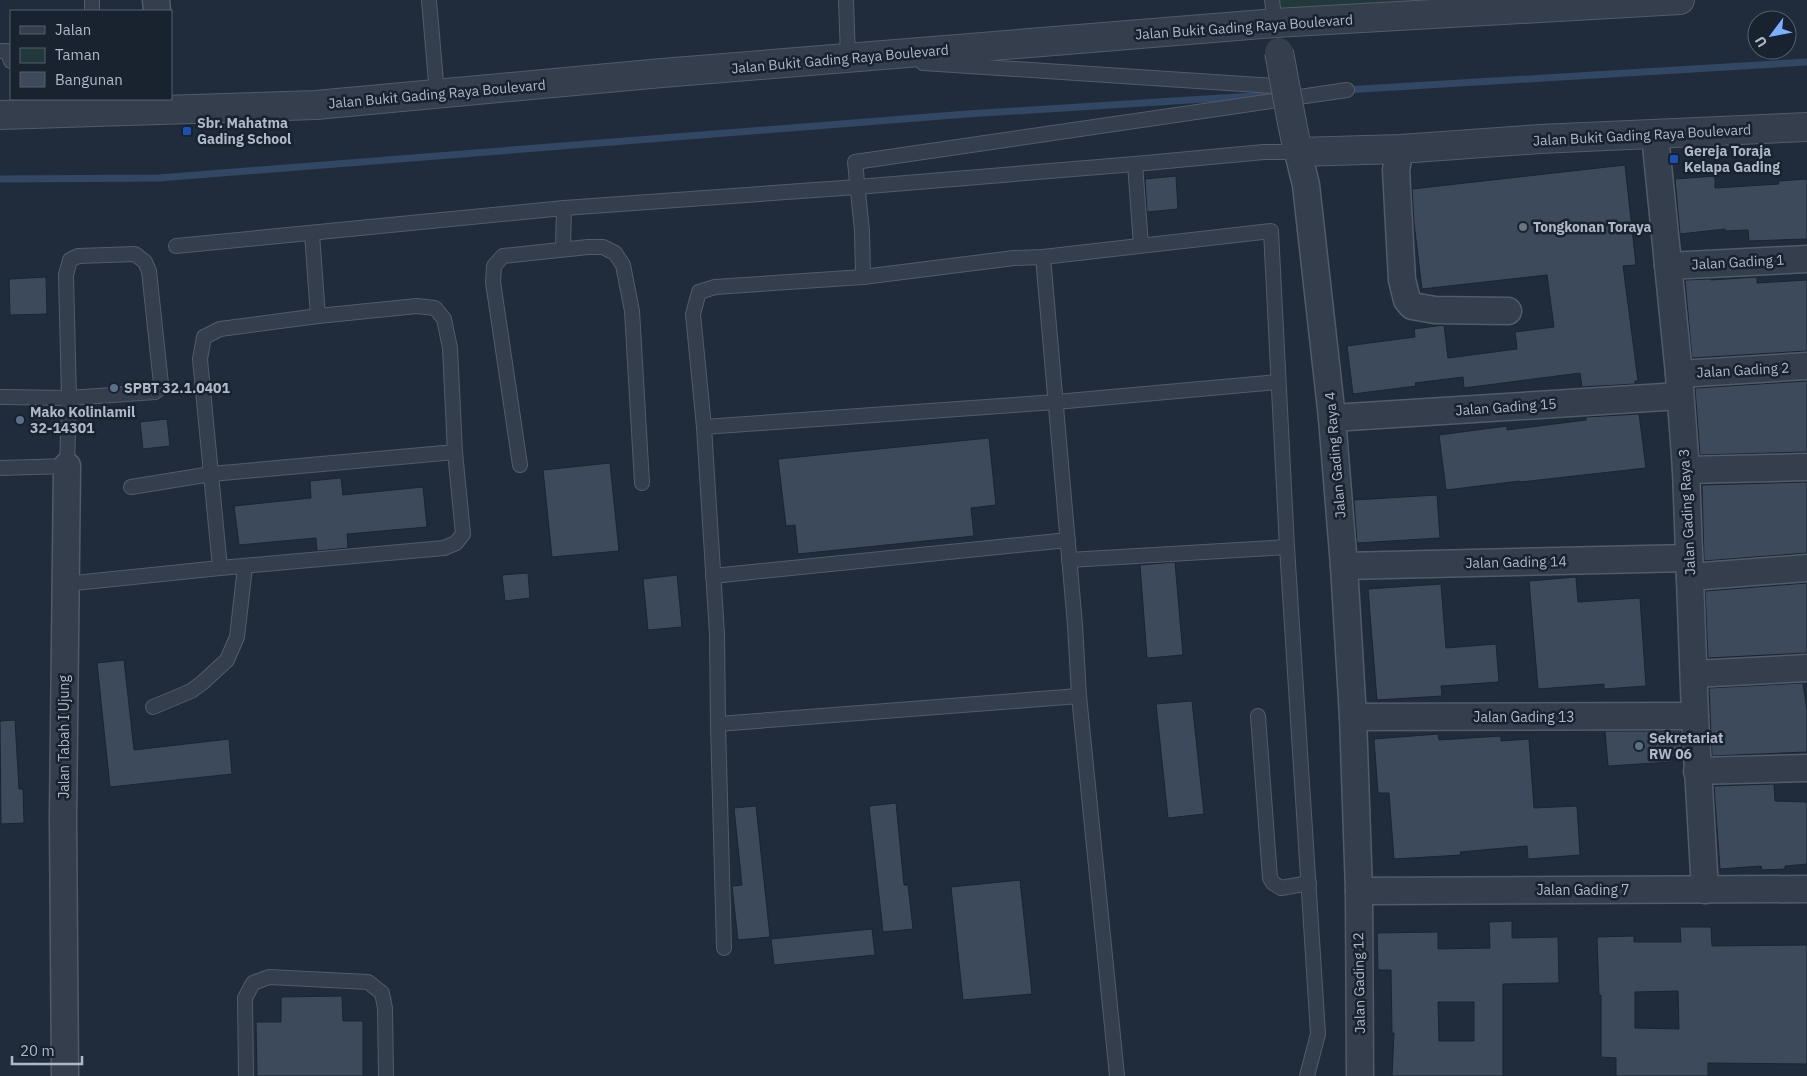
<svg xmlns="http://www.w3.org/2000/svg" width="1807" height="1076" font-family="'IBM Plex Sans',sans-serif">
<style>
.green{fill:#22393c}
.lines{fill:none;stroke-linecap:round;stroke-linejoin:round}
.stream{stroke:#324764;stroke-width:7}
.building{fill:#3c4a5b;stroke:#1b2532;fill-rule:evenodd}
.service-casing{stroke:#525b69;stroke-width:16}
.minor-casing{stroke:#525b69;stroke-width:29}
.tertiary-casing{stroke:#525b69;stroke-width:30}
.service{stroke:#343e4c;stroke-width:14}
.minor{stroke:#343e4c;stroke-width:26}
.tertiary{stroke:#343e4c;stroke-width:28}
.tertiary-bridge-casing{stroke:#525b69;stroke-width:30;stroke-linecap:butt}
.tertiary-bridge{stroke:#343e4c;stroke-width:28}
.transit-dot{fill:#1a4fb4;stroke:#192330;stroke-width:2}
.worship-dot{fill:#6b7280;stroke:#192330;stroke-width:2}
.service-dot{fill:#5c6f8a;stroke:#192330;stroke-width:2}
.labels{text-anchor:middle;dominant-baseline:central;stroke-width:5;stroke-linejoin:round;paint-order:stroke}
.street-label{font-size:14px;fill:#afb8c8;stroke:#192330}
.poi-label{font-size:14px;font-weight:bold;fill:#afb8c8;stroke:#192330;text-anchor:start}
</style>
<rect width="100%" height="100%" fill="#202c3b"/>
<!-- green -->
<path class="green" d="M 1273,0 L 1666,0 L 1275,23 Z"/>
<g class="lines">
<!-- stream -->
<g class="stream">
<path d="M 1345,90 L 1807,62"/>
<path d="M 0,179 L 159,178 L 967,114 L 1269,95"/>
</g>
</g>
<!-- building -->
<g class="building">
<path d="M 1625,165 L 1636,265 L 1623,266 L 1638,381 L 1635,381 L 1635,384 L 1582,387 L 1580,373 L 1464,388 L 1463,377 L 1415,383 L 1416,386 L 1353,394 L 1347,346 L 1415,337 L 1414,329 L 1444,325 L 1448,358 L 1517,349 L 1515,332 L 1554,327 L 1547,275 L 1422,289 L 1414,223 L 1412,189 Z"/>
<path d="M 1176,176 L 1178,209 L 1147,212 L 1145,179 Z"/>
<path d="M 1715,176 L 1715,188 L 1779,184 L 1778,181 L 1807,179 L 1807,239 L 1749,241 L 1748,230 L 1725,231 L 1725,229 L 1680,234 L 1675,179 Z"/>
<path d="M 46,277 L 47,314 L 10,315 L 9,279 Z"/>
<path d="M 1757,277 L 1757,283 L 1807,280 L 1807,351 L 1692,358 L 1685,280 L 1711,279 L 1711,280 Z"/>
<path d="M 1807,381 L 1807,452 L 1700,455 L 1695,388 Z"/>
<path d="M 1639,414 L 1646,468 L 1521,482 L 1520,481 L 1446,490 L 1439,435 L 1507,426 L 1507,430 L 1586,420 L 1586,417 Z"/>
<path d="M 167,419 L 170,446 L 143,449 L 140,422 Z"/>
<path d="M 989,438 L 996,505 L 971,508 L 974,536 L 798,554 L 795,525 L 786,526 L 778,459 Z"/>
<path d="M 610,463 L 619,551 L 552,557 L 543,470 Z"/>
<path d="M 341,478 L 343,495 L 423,487 L 427,527 L 347,534 L 348,548 L 317,551 L 316,538 L 239,545 L 234,506 L 311,498 L 310,481 Z"/>
<path d="M 1807,482 L 1807,553 L 1704,561 L 1702,485 Z"/>
<path d="M 1437,495 L 1440,538 L 1357,543 L 1354,500 Z"/>
<path d="M 1175,562 L 1183,655 L 1147,658 L 1140,565 Z"/>
<path d="M 528,573 L 530,598 L 505,601 L 502,575 Z"/>
<path d="M 677,575 L 682,627 L 648,630 L 643,579 Z"/>
<path d="M 1576,577 L 1578,602 L 1640,598 L 1646,686 L 1604,689 L 1604,684 L 1538,689 L 1529,581 Z"/>
<path d="M 1807,583 L 1807,653 L 1708,658 L 1705,591 Z"/>
<path d="M 1441,584 L 1446,648 L 1496,644 L 1499,682 L 1441,686 L 1442,696 L 1377,700 L 1368,589 Z"/>
<path d="M 124,660 L 134,750 L 229,739 L 232,774 L 110,787 L 97,663 Z"/>
<path d="M 1803,683 L 1807,710 L 1807,752 L 1712,756 L 1709,688 Z"/>
<path d="M 1192,701 L 1204,814 L 1168,818 L 1156,704 Z"/>
<path d="M 15,720 L 19,789 L 23,789 L 24,823 L 1,824 L 0,721 Z"/>
<path d="M 1605,731 L 1681,731 L 1682,756 L 1672,757 L 1672,762 L 1608,766 Z"/>
<path d="M 1438,734 L 1439,740 L 1501,736 L 1501,741 L 1529,739 L 1534,808 L 1577,806 L 1580,855 L 1528,859 L 1527,846 L 1460,852 L 1461,855 L 1394,859 L 1389,793 L 1378,793 L 1374,739 Z"/>
<path d="M 1774,784 L 1775,801 L 1807,802 L 1807,864 L 1785,866 L 1785,869 L 1762,870 L 1761,866 L 1720,869 L 1714,786 Z"/>
<path d="M 896,803 L 904,885 L 908,885 L 913,929 L 883,932 L 869,806 Z"/>
<path d="M 756,806 L 770,937 L 738,940 L 732,886 L 742,885 L 734,808 Z"/>
<path d="M 1020,880 L 1032,994 L 963,1000 L 951,887 Z"/>
<path d="M 1512,921 L 1512,938 L 1558,937 L 1559,983 L 1503,984 L 1503,1076 L 1392,1076 L 1394,1033 L 1392,1033 L 1391,970 L 1378,970 L 1377,933 L 1438,932 L 1438,949 L 1490,948 L 1489,922 ZM 1438,1002 L 1474,1002 L 1474,1041 L 1439,1041 Z"/>
<path d="M 1680,927 L 1711,927 L 1712,946 L 1807,945 L 1807,1064 L 1708,1063 L 1708,1076 L 1616,1076 L 1616,1058 L 1601,1057 L 1601,995 L 1599,995 L 1597,937 L 1634,936 L 1634,942 L 1681,942 ZM 1678,991 L 1679,1029 L 1635,1028 L 1635,992 Z"/>
<path d="M 872,929 L 875,955 L 774,965 L 771,939 Z"/>
<path d="M 342,996 L 343,1021 L 363,1021 L 363,1076 L 257,1076 L 256,1022 L 281,1022 L 281,997 Z"/>
</g>
<g class="lines">
<!-- service casing -->
<g class="service-casing">
<g id="service">
<path d="M 429,0 L 437,94"/>
<path d="M 846,0 L 848,58 L 852,58"/>
<path d="M 1272,0 L 1275,23"/>
<path d="M 92,11 L 92,0"/>
<path d="M 0,51 L 7,51 L 11,61"/>
<path d="M 923,63 L 1289,87"/>
<path d="M 1135,164 L 1141,245"/>
<path d="M 312,234 L 318,316 L 417,306 L 435,308 L 444,319 L 450,348 L 455,452 L 463,534 L 456,543 L 444,548 L 220,568 L 200,359 L 204,337 L 220,329 L 318,316"/>
<path d="M 176,246 L 564,208 L 857,187 L 1135,164 L 1264,152 L 1298,152"/>
<path d="M 563,249 L 564,208"/>
<path d="M 1043,257 L 1075,625 L 1079,696 L 1117,1076"/>
<path d="M 863,277 L 862,231 L 855,162 L 1347,90"/>
<path d="M 0,397 L 69,398 L 155,392 L 160,388 L 161,384 L 149,271 L 145,262 L 135,254 L 78,256 L 70,260 L 66,275 L 69,398 L 67,466 L 0,468"/>
<path d="M 704,427 L 1056,402 L 1278,382"/>
<path d="M 520,465 L 493,282 L 494,266 L 503,256 L 588,247 L 603,247 L 615,253 L 623,265 L 632,311 L 642,483"/>
<path d="M 131,487 L 211,474 L 455,452"/>
<path d="M 1069,560 L 1287,547"/>
<path d="M 713,576 L 1068,540"/>
<path d="M 65,584 L 220,568"/>
<path d="M 153,707 L 191,691 L 202,683 L 227,660 L 237,637 L 245,567"/>
<path d="M 1258,716 L 1270,878 L 1273,883 L 1281,888 L 1309,883"/>
<path d="M 718,724 L 1079,696"/>
<path d="M 724,948 L 718,724 L 717,634 L 704,427 L 693,314 L 699,292 L 715,287 L 863,277 L 1014,258 L 1043,257 L 1271,231 L 1287,547 L 1318,1034 L 1307,1076"/>
<path d="M 246,1076 L 245,998 L 253,983 L 269,977 L 368,982 L 382,993 L 385,1008 L 386,1076"/>
</g>
</g>
<!-- minor casing -->
<g class="minor-casing">
<g id="minor">
<path d="M 156,0 L 157,11"/>
<path d="M 1655,135 L 1679,374 L 1686,470 L 1695,716 L 1705,890"/>
<path d="M 1400,149 L 1396,170 L 1402,280 L 1407,300 L 1412,306 L 1435,310 L 1508,311"/>
<path d="M 1298,152 L 1306,185 L 1332,418 L 1344,566 L 1353,717 L 1359,891 L 1360,1076"/>
<path d="M 1668,266 L 1807,259"/>
<path d="M 1679,374 L 1807,366"/>
<path d="M 1332,418 L 1680,396"/>
<path d="M 1686,470 L 1807,467"/>
<path d="M 1344,566 L 1689,558"/>
<path d="M 1690,577 L 1807,568"/>
<path d="M 1694,674 L 1807,668"/>
<path d="M 1353,717 L 1695,716"/>
<path d="M 1697,771 L 1807,768"/>
<path d="M 1359,891 L 1807,889"/>
<path d="M 65,1076 L 63,818 L 67,466"/>
</g>
</g>
<!-- tertiary casing -->
<g class="tertiary-casing">
<g id="tertiary">
<path d="M 0,115 L 316,105 L 662,73 L 1275,23 L 1680,0"/>
<path d="M 1292,123 L 1298,152 L 1400,149 L 1540,139 L 1807,127"/>
</g>
</g>
<!-- service -->
<use href="#service" class="service"/>
<!-- minor -->
<use href="#minor" class="minor"/>
<!-- tertiary -->
<use href="#tertiary" class="tertiary"/>
<!-- tertiary-bridge casing -->
<g class="tertiary-bridge-casing">
<path id="tertiary-bridge" d="M 1279,52 L 1292,123"/>
</g>
<!-- tertiary-bridge -->
<use href="#tertiary-bridge" class="tertiary-bridge"/>
</g>
<!-- markers -->
<g class="transit-dot">
<rect x="182" y="126" width="10" height="10" rx="2.5"/>
<rect x="1669" y="154" width="10" height="10" rx="2.5"/>
</g>
<circle class="worship-dot" cx="1523" cy="227" r="5"/>
<g class="service-dot">
<circle cx="114" cy="388" r="5"/>
<circle cx="20" cy="420" r="5"/>
<circle cx="1639" cy="746" r="5"/>
</g>
<g class="labels">
<!-- street labels -->
<g class="street-label">
<text transform="translate(1244 27) rotate(-4)">Jalan Bukit Gading Raya Boulevard</text>
<text transform="translate(840 59) rotate(-5)">Jalan Bukit Gading Raya Boulevard</text>
<text transform="translate(437 94) rotate(-5)">Jalan Bukit Gading Raya Boulevard</text>
<text transform="translate(1642 135) rotate(-3)">Jalan Bukit Gading Raya Boulevard</text>
<text transform="translate(1738 262) rotate(-3)">Jalan Gading 1</text>
<text transform="translate(1743 370) rotate(-3)">Jalan Gading 2</text>
<text transform="translate(1506 407) rotate(-4)">Jalan Gading 15</text>
<text transform="translate(1335 455) rotate(-95)">Jalan Gading Raya 4</text>
<text transform="translate(1687 512) rotate(-93)">Jalan Gading Raya 3</text>
<text transform="translate(1516 562) rotate(-1)">Jalan Gading 14</text>
<text x="1524" y="717">Jalan Gading 13</text>
<text transform="translate(64 737) rotate(-90)">Jalan Tabah I Ujung</text>
<text x="1583" y="890">Jalan Gading 7</text>
<text transform="translate(1359 983) rotate(-91)">Jalan Gading 12</text>
</g>
<!-- poi labels -->
<g class="poi-label">
<text x="197" y="123">Sbr. Mahatma<tspan x="197" dy="16">Gading School</tspan></text>
<text x="1684" y="151">Gereja Toraja<tspan x="1684" dy="16">Kelapa Gading</tspan></text>
<text x="1533" y="227">Tongkonan Toraya</text>
<text x="124" y="388">SPBT 32.1.0401</text>
<text x="30" y="412">Mako Kolinlamil<tspan x="30" dy="16">32-14301</tspan></text>
<text x="1649" y="738">Sekretariat<tspan x="1649" dy="16">RW 06</tspan></text>
</g>
</g>
<!-- legend -->
<rect x="10" y="10" width="162" height="90" fill="#192330" stroke="#555f6d"/>
<rect x="20" y="26" width="25" height="8" fill="#343e4c" stroke="#555f6d"/>
<text x="55" y="35" font-size="15" fill="#afb8c8">Jalan</text>
<rect x="20" y="48" width="25" height="15" fill="#22393c" stroke="#555f6d"/>
<text x="55" y="60" font-size="15" fill="#afb8c8">Taman</text>
<rect x="20" y="72" width="25" height="15" fill="#3c4a5b" stroke="#555f6d"/>
<text x="55" y="85" font-size="15" fill="#afb8c8">Bangunan</text>
<!-- north arrow -->
<g transform="translate(1772 35) rotate(238)"><circle r="24" fill="#192330" stroke="#555f6d"/>
<path d="M0-4L9 19L0 12L-9 19Z" fill="#7cafff"/>
<text y="-8" font-size="14" font-weight="bold" text-anchor="middle" fill="#afb8c8">U</text>
</g>
<!-- scale -->
<path d="M12 1056v8h70v-8" fill="none" stroke="#afb8c8" stroke-width="2.5"/>
<text x="20" y="1056" font-size="15" fill="#afb8c8" stroke="#192330" stroke-width="4" paint-order="stroke">20 m</text>
</svg>
